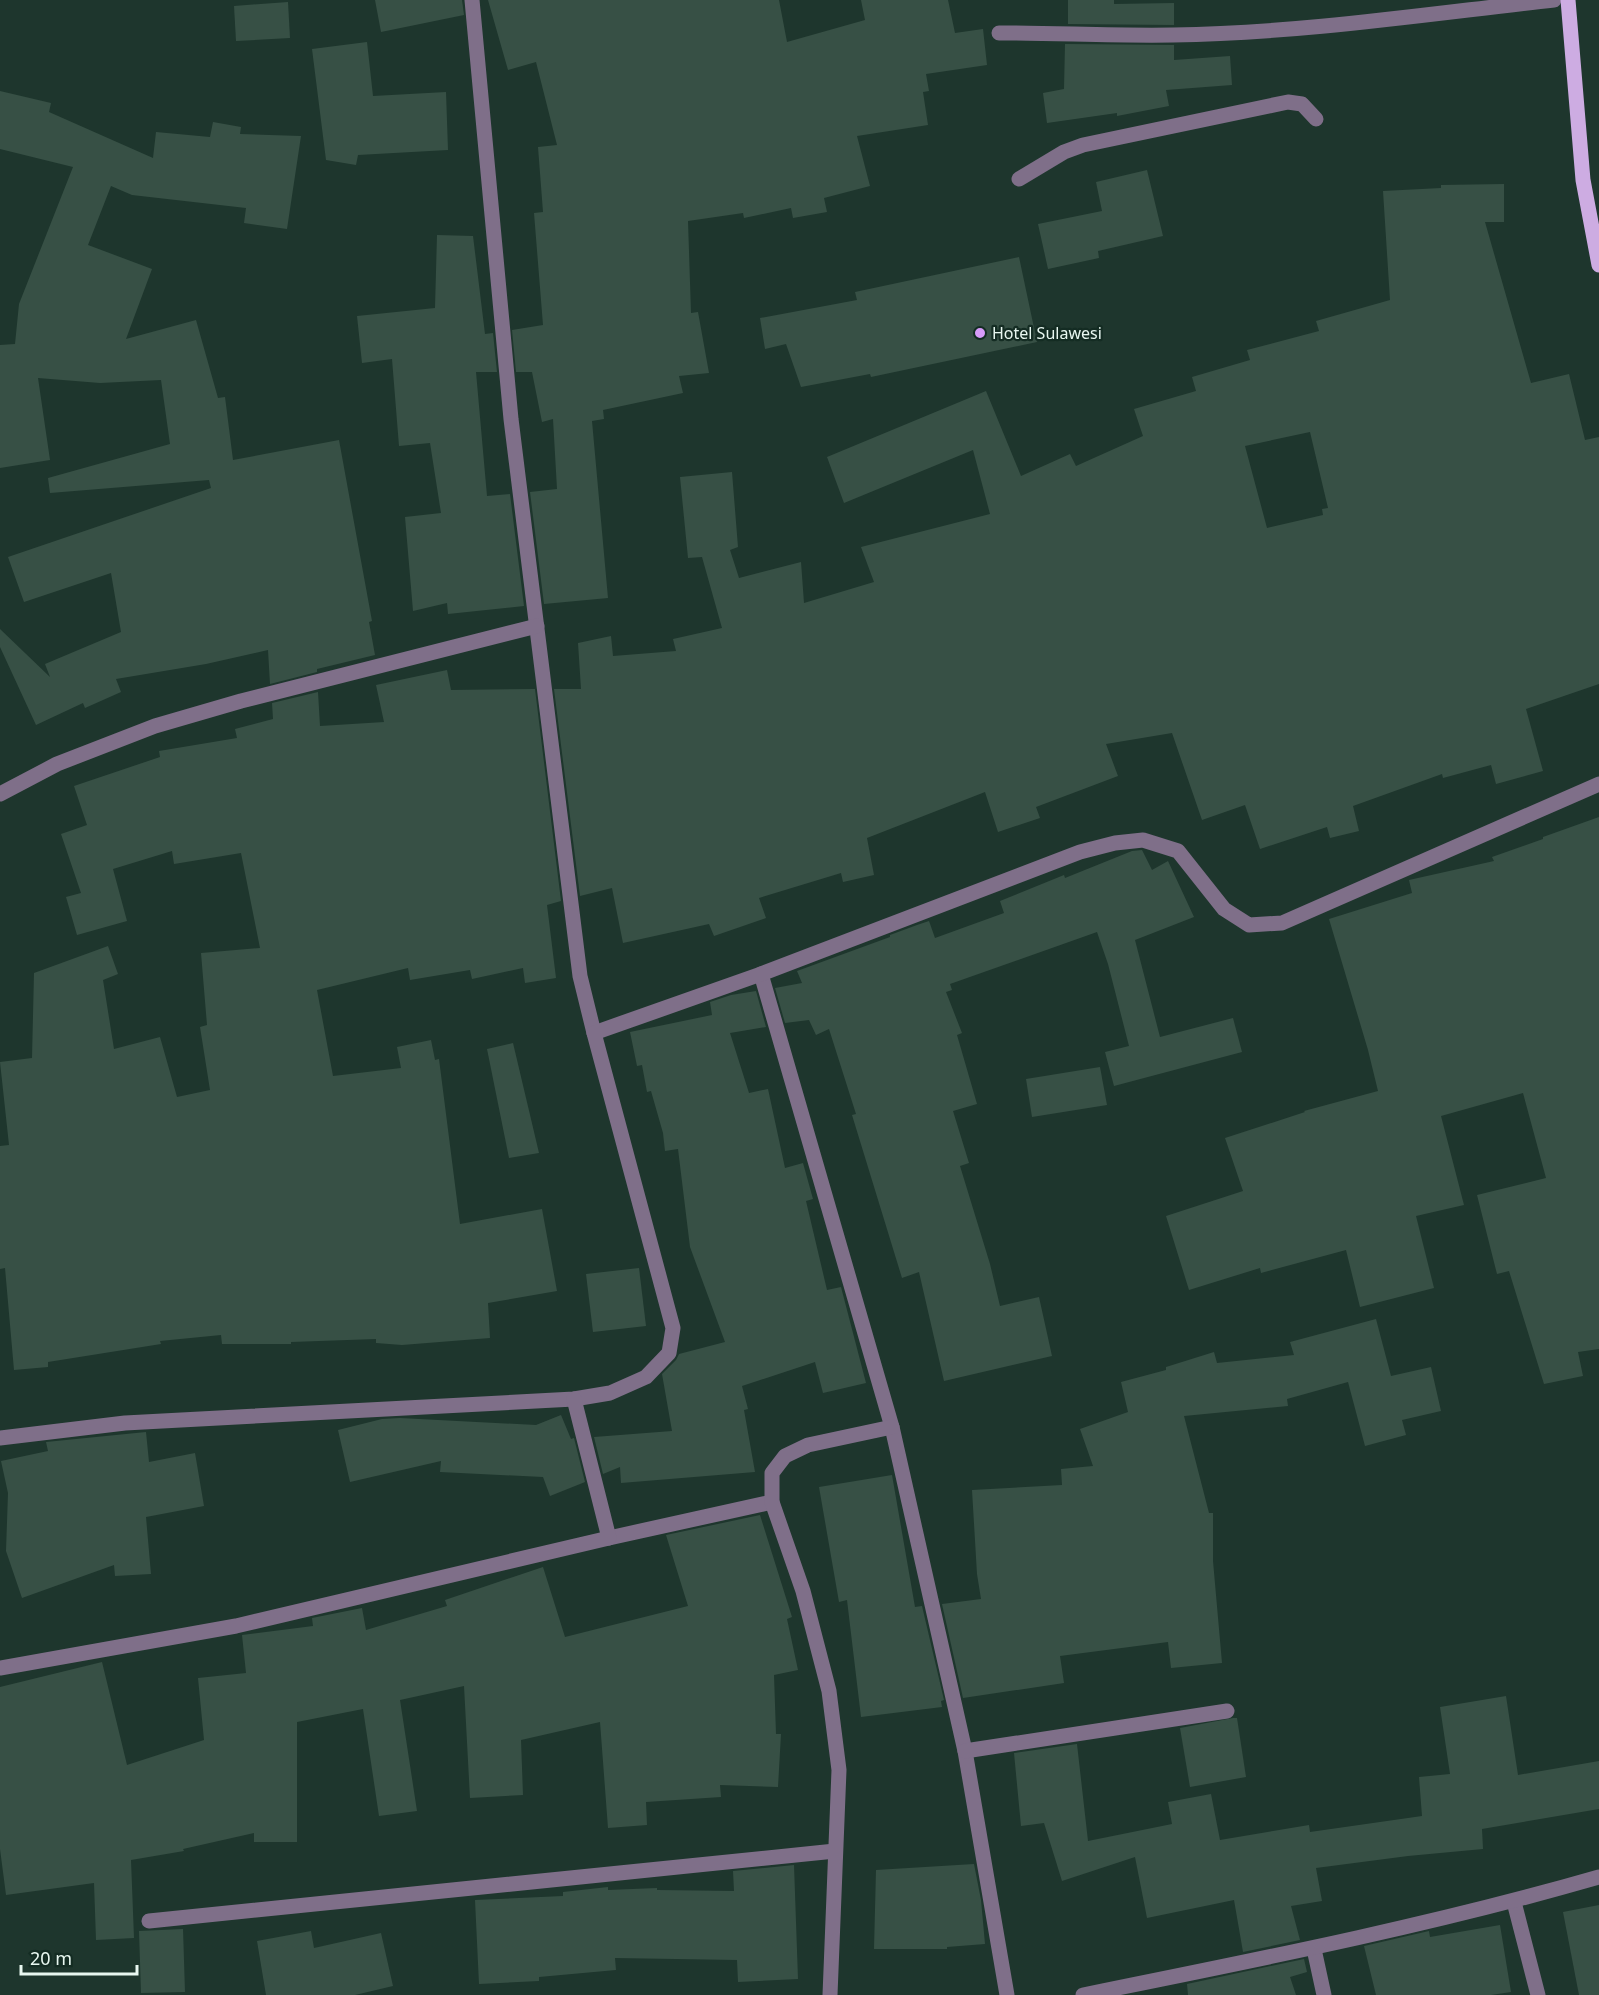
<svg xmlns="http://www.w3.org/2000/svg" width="1599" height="1995" font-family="'Noto Sans',sans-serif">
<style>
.building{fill:#375045;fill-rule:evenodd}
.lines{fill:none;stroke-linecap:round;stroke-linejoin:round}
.minor{stroke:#7f6f89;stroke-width:15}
.major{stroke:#cdace2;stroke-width:15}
.poi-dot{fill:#d79bf9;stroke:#142c23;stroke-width:2}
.labels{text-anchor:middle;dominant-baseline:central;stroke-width:4.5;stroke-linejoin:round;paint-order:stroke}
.poi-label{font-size:16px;fill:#e8f7f0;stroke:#142c23;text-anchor:start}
</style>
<rect width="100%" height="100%" fill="#1e362d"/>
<!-- building -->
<g class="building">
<path d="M 375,0 L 462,0 L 464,15 L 381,32 Z"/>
<path d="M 488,0 L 779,0 L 787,42 L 865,20 L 861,0 L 948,0 L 955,33 L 983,29 L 987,65 L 926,74 L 929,91 L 923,92 L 928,125 L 857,136 L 870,186 L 824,198 L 827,212 L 793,218 L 791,208 L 744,218 L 743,213 L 688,221 L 691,313 L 698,312 L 709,373 L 679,376 L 683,393 L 603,410 L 604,419 L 592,421 L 608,598 L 544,604 L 530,492 L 557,489 L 553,419 L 542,422 L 532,372 L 516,372 L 512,330 L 543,325 L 534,213 L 543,212 L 538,147 L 557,145 L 536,62 L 508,70 Z"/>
<path d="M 1068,0 L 1114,0 L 1114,4 L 1174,3 L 1174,25 L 1068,24 Z"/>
<path d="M 288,2 L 290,38 L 236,41 L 234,6 Z"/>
<path d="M 367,42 L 373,96 L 446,92 L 448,150 L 358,155 L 356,165 L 326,160 L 312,49 Z"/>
<path d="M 1065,44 L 1174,45 L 1174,60 L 1230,56 L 1232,85 L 1166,90 L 1169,106 L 1117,116 L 1117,113 L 1047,123 L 1043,93 L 1064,89 Z"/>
<path d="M 0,91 L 51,103 L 49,112 L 153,158 L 156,132 L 210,137 L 213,122 L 241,127 L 240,134 L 301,136 L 287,229 L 244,223 L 246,208 L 132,195 L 111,186 L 88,245 L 152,269 L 126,339 L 196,320 L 218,398 L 225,397 L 233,460 L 339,440 L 372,621 L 369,622 L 375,655 L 317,669 L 317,672 L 270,684 L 268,650 L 206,664 L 116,679 L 121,692 L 85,708 L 83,703 L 36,725 L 0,647 L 0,629 L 50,677 L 45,664 L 121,632 L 111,573 L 24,602 L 8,557 L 211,488 L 209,480 L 50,493 L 48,478 L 170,444 L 161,380 L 100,383 L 38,378 L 50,460 L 0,468 L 0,345 L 15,344 L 19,304 L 73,167 L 0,149 Z"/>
<path d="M 1147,170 L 1163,236 L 1098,251 L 1099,258 L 1048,269 L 1038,224 L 1102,211 L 1096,182 Z"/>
<path d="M 1504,184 L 1504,222 L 1485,222 L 1531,383 L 1569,374 L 1585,440 L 1599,437 L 1599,684 L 1526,709 L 1543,771 L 1496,784 L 1491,765 L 1443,778 L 1442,774 L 1353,806 L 1359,831 L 1330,838 L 1327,827 L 1260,849 L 1245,805 L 1202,820 L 1172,733 L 1106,744 L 1118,776 L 1036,807 L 1040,818 L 998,832 L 985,792 L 867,838 L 874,875 L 843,882 L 841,873 L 759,898 L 766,918 L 714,936 L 709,924 L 623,943 L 612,888 L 580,896 L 554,689 L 581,689 L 578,643 L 611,636 L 613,656 L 676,651 L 673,639 L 722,628 L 702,557 L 688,558 L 680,477 L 732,472 L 738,547 L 730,550 L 739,578 L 801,562 L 804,603 L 874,582 L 861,547 L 990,514 L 973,450 L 844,503 L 827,457 L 986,391 L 1021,476 L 1070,454 L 1076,466 L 1143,436 L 1134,409 L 1196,391 L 1192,377 L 1250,360 L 1247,350 L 1319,331 L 1316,321 L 1390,300 L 1383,191 L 1441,188 L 1441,185 ZM 1310,432 L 1328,508 L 1322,509 L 1323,515 L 1267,528 L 1245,446 Z"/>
<path d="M 437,235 L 473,236 L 485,334 L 493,333 L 497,372 L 476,372 L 487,496 L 510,494 L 524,606 L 448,614 L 447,603 L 413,611 L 405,517 L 441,513 L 430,443 L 399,446 L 392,359 L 362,363 L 357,316 L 435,308 Z"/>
<path d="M 1019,257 L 1037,342 L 871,377 L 870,374 L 801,387 L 786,344 L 765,349 L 760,318 L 857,300 L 855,292 Z"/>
<path d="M 447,670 L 451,690 L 535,689 L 561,901 L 547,905 L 556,978 L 525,983 L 523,968 L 472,979 L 470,970 L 410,980 L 408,968 L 317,990 L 333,1076 L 401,1068 L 397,1047 L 431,1040 L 435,1060 L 439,1059 L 460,1224 L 542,1209 L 557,1291 L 488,1303 L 490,1338 L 402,1345 L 376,1343 L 376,1339 L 291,1342 L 291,1344 L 222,1344 L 221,1335 L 160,1341 L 161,1344 L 48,1362 L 48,1367 L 14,1370 L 5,1268 L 0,1269 L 0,1146 L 9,1145 L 0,1062 L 32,1058 L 34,973 L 108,946 L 118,974 L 103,980 L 114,1049 L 160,1037 L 177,1097 L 210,1090 L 200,1027 L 207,1025 L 201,953 L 260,948 L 241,853 L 174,864 L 172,851 L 113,869 L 127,921 L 77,935 L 66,897 L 81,893 L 61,834 L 87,825 L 74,786 L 160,757 L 159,751 L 237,738 L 235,729 L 273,719 L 272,703 L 318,692 L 320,726 L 384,722 L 376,685 Z"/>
<path d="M 1599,817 L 1599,1349 L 1578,1352 L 1583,1376 L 1544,1384 L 1509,1271 L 1497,1274 L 1477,1195 L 1546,1178 L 1523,1093 L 1441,1116 L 1464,1205 L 1416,1216 L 1434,1288 L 1360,1307 L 1346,1250 L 1261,1273 L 1260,1268 L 1189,1290 L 1166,1216 L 1243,1191 L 1225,1138 L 1305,1112 L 1304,1111 L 1378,1091 L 1368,1050 L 1329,919 L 1412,893 L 1409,880 L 1494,861 L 1492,857 L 1543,839 L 1543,837 Z"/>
<path d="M 1142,850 L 1152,870 L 1168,861 L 1194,917 L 1135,940 L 1160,1037 L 1233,1018 L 1242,1052 L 1114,1086 L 1105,1052 L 1129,1046 L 1108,964 L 1097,932 L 950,984 L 952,990 L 946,992 L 962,1033 L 957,1035 L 977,1104 L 953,1111 L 969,1163 L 960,1166 L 990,1264 L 1000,1306 L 1039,1297 L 1052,1356 L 944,1381 L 919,1272 L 902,1278 L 852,1115 L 856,1114 L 829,1029 L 816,1035 L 809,1020 L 785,1023 L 775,988 L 802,983 L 797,971 L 890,937 L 890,935 L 917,925 L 929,921 L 935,938 L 1004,913 L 1000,901 L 1064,875 L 1065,878 L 1132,851 Z"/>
<path d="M 756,991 L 766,1027 L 730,1033 L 749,1093 L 768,1089 L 785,1168 L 803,1163 L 813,1199 L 806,1201 L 827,1290 L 841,1287 L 866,1383 L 823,1393 L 815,1362 L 742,1386 L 748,1409 L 744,1410 L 755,1472 L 621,1483 L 620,1467 L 603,1474 L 594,1437 L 672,1431 L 662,1374 L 676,1360 L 679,1354 L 725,1342 L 690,1247 L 678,1149 L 665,1151 L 663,1133 L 651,1091 L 647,1092 L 642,1065 L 637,1066 L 630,1032 L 712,1015 L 710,1002 L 731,995 Z"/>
<path d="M 513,1043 L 539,1153 L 509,1158 L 487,1049 Z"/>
<path d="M 1100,1067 L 1107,1105 L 1032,1117 L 1026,1079 Z"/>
<path d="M 639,1268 L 646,1326 L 593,1332 L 586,1274 Z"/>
<path d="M 1376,1319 L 1391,1376 L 1431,1367 L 1441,1411 L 1402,1420 L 1406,1435 L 1365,1446 L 1348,1382 L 1287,1399 L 1288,1406 L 1184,1416 L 1209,1513 L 1213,1513 L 1213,1561 L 1222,1663 L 1171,1668 L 1168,1642 L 1060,1656 L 1064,1683 L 963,1698 L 942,1604 L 981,1599 L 977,1574 L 972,1490 L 1062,1485 L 1061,1469 L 1093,1466 L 1080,1429 L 1128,1412 L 1121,1382 L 1166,1370 L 1166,1367 L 1214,1352 L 1217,1363 L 1294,1355 L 1290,1342 Z"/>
<path d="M 561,1415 L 571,1439 L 574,1438 L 585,1482 L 550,1496 L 543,1477 L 440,1472 L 441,1461 L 350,1482 L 338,1430 L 382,1419 L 400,1418 L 536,1425 Z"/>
<path d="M 146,1432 L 149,1462 L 195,1453 L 204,1506 L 146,1517 L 151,1574 L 115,1576 L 114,1565 L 22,1598 L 6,1551 L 8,1493 L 1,1461 L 48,1451 L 46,1442 Z"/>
<path d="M 892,1475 L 915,1607 L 922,1606 L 944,1700 L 941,1701 L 942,1707 L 861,1717 L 847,1600 L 839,1602 L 819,1487 Z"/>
<path d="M 760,1515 L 792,1617 L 787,1619 L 798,1670 L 774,1675 L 776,1734 L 781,1734 L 778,1787 L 720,1785 L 721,1797 L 646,1802 L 647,1825 L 608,1828 L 600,1722 L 521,1740 L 523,1795 L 470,1798 L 464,1686 L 400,1700 L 417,1811 L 379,1816 L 363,1709 L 297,1722 L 297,1842 L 254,1842 L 254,1833 L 183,1849 L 184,1851 L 131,1860 L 134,1938 L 96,1940 L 94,1883 L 6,1895 L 0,1849 L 0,1687 L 102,1662 L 127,1765 L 204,1740 L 198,1678 L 246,1673 L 242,1635 L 313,1626 L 312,1618 L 362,1608 L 366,1630 L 447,1606 L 445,1600 L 543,1567 L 565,1637 L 688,1606 L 666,1535 Z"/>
<path d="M 1506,1696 L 1518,1775 L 1599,1761 L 1599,1809 L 1482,1829 L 1483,1849 L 1408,1856 L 1316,1868 L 1322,1901 L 1291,1906 L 1300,1940 L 1243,1952 L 1234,1900 L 1147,1918 L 1135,1857 L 1062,1881 L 1044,1823 L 1021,1826 L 1014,1753 L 1077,1744 L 1088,1841 L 1172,1824 L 1168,1802 L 1211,1794 L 1220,1840 L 1309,1825 L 1310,1832 L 1422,1816 L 1419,1777 L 1450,1774 L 1440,1707 Z"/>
<path d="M 1233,1718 L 1237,1718 L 1246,1777 L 1190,1787 L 1180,1728 Z"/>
<path d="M 974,1864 L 981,1900 L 985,1944 L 947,1947 L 947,1949 L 874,1949 L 876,1870 Z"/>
<path d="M 794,1865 L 798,1979 L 738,1982 L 737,1960 L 615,1958 L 616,1970 L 539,1977 L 539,1981 L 479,1984 L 475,1900 L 563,1896 L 563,1892 L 608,1887 L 608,1890 L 657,1888 L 657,1890 L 734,1891 L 733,1871 Z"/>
<path d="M 1599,1905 L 1599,1995 L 1579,1995 L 1563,1912 Z"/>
<path d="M 1500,1925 L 1511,1992 L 1491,1995 L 1376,1995 L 1364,1946 L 1429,1931 L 1430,1937 Z"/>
<path d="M 183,1929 L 185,1992 L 141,1993 L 139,1931 Z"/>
<path d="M 311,1931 L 314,1948 L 381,1933 L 393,1986 L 355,1995 L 266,1995 L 257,1941 Z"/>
<path d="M 1304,1959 L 1307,1972 L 1290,1977 L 1296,1995 L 1188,1995 L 1187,1984 Z"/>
</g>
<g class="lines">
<!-- minor -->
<g class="minor">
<path d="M 472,0 L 511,419 L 580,976 L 594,1033"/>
<path d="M 999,33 C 1057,33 1115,36 1173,35 C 1301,33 1428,14 1554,0"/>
<path d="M 1019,179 L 1064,152 L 1083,145 L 1288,102 L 1302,104 L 1316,119"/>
<path d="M 0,794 L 57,764 L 155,726 L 241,701 L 537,626"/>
<path d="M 761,974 L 892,1427 L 965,1751 L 1007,1995"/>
<path d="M 0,1438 L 125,1423 L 574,1399 L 610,1393 L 646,1377 L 669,1353 L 673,1328 L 594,1033 L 761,974 L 1080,852 L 1115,843 L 1143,840 L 1178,851 L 1224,909 L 1249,925 L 1282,923 L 1599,784"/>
<path d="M 609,1538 L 772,1502"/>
<path d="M 0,1668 L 236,1626 L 609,1538 L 574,1399"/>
<path d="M 965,1751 L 1227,1711"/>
<path d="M 1514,1902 L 1538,1995"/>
<path d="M 149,1921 L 835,1851"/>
<path d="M 1314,1949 L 1324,1995"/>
<path d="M 830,1995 L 839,1770 L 829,1691 L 803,1591 L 772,1502 L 772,1473 L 785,1456 L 808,1445 L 892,1427"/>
<path d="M 1083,1995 C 1256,1960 1429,1926 1599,1877"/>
</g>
<!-- major -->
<path class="major" d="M 1568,0 L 1583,180 L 1599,265"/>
</g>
<!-- markers -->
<circle class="poi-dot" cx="980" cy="333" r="6"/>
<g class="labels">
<!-- poi labels -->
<g class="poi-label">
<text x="992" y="333">Hotel Sulawesi</text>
</g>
</g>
<!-- scale -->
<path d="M21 1965v9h116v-9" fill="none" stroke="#e8f7f0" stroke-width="3"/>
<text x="30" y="1965" font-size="18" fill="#e8f7f0" stroke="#142c23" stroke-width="4.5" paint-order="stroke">20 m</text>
</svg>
